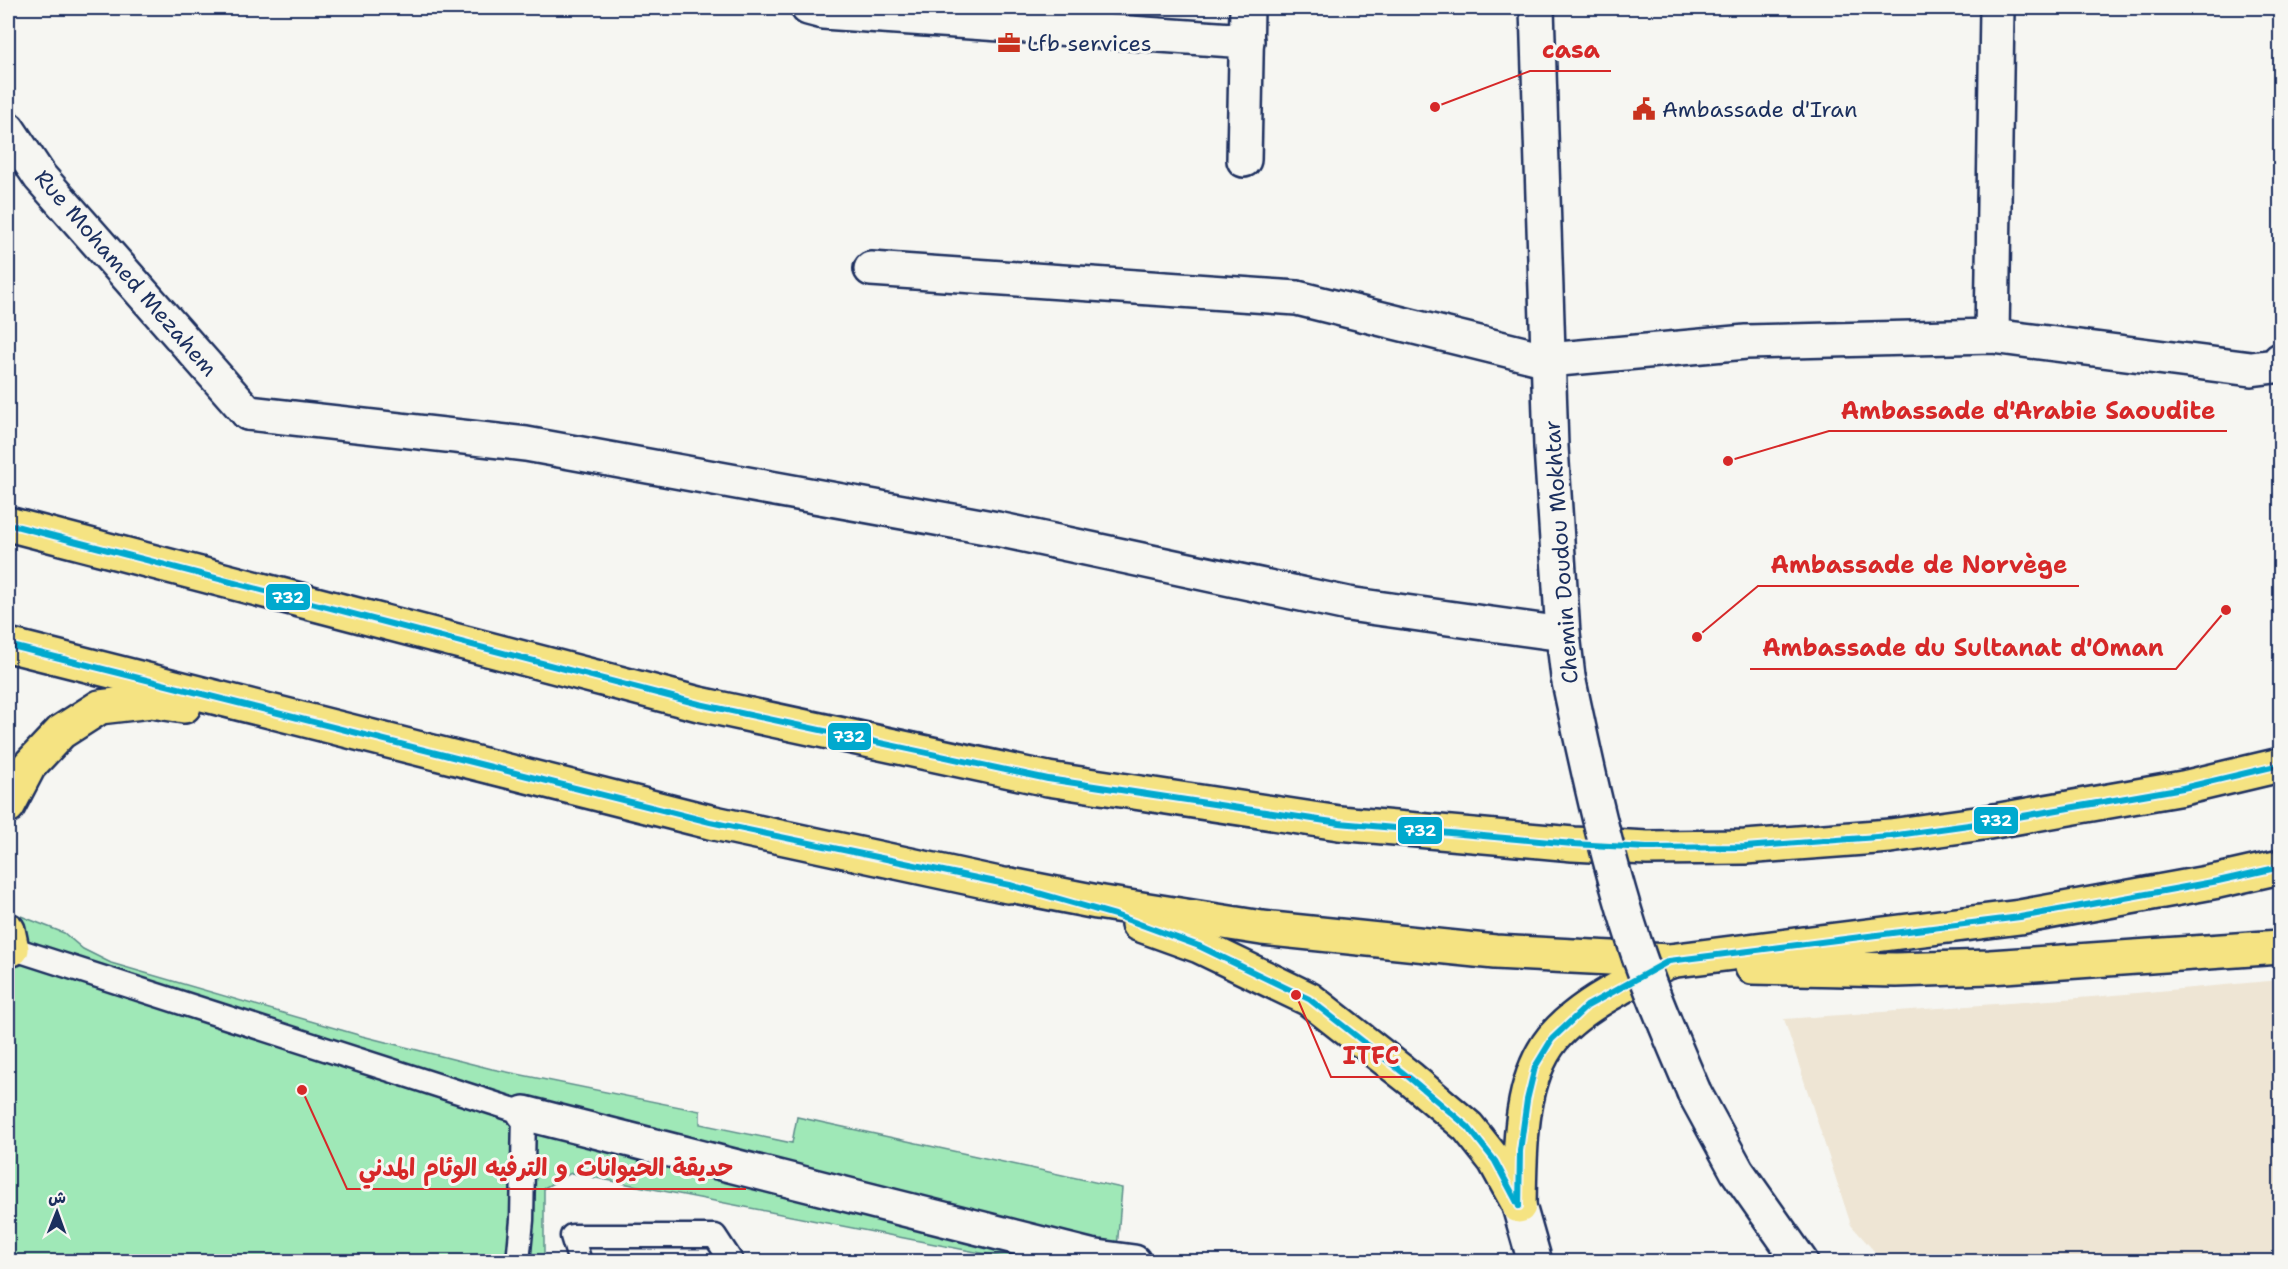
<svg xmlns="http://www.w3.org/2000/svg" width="2288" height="1269" font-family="'Shantell Sans','Playpen Sans Arabic',sans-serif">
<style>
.built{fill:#eee5d4}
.green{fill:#9fe8b7;stroke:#5d8c8a;stroke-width:1.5}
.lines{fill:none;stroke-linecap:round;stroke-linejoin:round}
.service-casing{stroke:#1b2f5e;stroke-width:27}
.pedestrian-casing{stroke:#1b2f5e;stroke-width:38}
.minor-casing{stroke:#1b2f5e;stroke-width:38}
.tertiary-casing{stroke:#1b2f5e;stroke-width:38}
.motorway-casing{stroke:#1b2f5e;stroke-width:38}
.service{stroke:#f6f6f2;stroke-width:22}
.pedestrian{stroke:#f6f6f2;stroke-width:33}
.minor{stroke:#f6f6f2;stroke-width:33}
.tertiary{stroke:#f6f6f2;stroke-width:33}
.motorway{stroke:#f5e382;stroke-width:33}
.tertiary-bridge-casing{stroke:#1b2f5e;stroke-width:38;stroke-linecap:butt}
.tertiary-bridge{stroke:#f6f6f2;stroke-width:33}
.bus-1-casing{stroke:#f6f6f2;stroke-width:10}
.bus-1{stroke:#00a9ce;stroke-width:6}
.labels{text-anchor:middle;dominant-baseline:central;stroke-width:6;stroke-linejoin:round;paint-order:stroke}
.poi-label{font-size:22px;fill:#1b2f5e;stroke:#f6f6f2;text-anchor:start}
.street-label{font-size:22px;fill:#1b2f5e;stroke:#f6f6f2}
.leader{fill:none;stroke:#d62828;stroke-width:2}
.callout-dot{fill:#d62828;stroke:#f6f6f2;stroke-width:2}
.callout-label{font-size:24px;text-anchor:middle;font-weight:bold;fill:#d62828;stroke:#f6f6f2;stroke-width:6;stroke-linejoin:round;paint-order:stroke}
.line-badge{stroke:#f6f6f2;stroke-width:2}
.badge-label{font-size:16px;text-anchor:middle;font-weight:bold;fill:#fff}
</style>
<rect width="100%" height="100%" fill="#f6f6f2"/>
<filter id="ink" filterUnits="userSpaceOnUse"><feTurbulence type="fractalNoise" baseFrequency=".0167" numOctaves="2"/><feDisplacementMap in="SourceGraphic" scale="12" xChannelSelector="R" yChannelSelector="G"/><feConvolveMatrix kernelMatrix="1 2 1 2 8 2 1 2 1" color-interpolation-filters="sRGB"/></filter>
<g filter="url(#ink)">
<!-- built -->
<path class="built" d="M 2280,980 L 2280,1261 L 1883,1261 L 1851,1225 L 1784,1019 L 2092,997 Z"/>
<!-- green -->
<path class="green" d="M 8,911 L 64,933 L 83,949 L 111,963 L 362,1036 L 492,1069 L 700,1111 L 700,1124 L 792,1143 L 797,1117 L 1122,1188 L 1116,1261 L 1022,1261 L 571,1173 L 544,1188 L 544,1261 L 8,1261 Z"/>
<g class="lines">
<!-- service casing -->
<g class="service-casing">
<g id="service">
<path d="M 8,947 L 524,1113 L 522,1220 L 518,1262"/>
<path d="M 580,1262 L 572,1236 L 715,1236 L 732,1262"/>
</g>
</g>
<!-- pedestrian casing -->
<g class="pedestrian-casing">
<path id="pedestrian" d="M 248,413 L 526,444 L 997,529 L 1348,604 L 1563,634"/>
</g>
<!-- minor casing -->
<g class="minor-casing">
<g id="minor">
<path d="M 808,8 L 823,12 L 1247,41"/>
<path d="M 8,129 L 40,177 L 248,413"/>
<path d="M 1244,160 L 1247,8"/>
<path d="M 871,269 L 1297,298 L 1548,360 L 1746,342 L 1992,336 L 2251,369 L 2275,366 L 2280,360"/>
<path d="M 1992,336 L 1997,8"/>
<path d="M 524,1113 L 1090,1256 L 1134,1262"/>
</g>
</g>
<!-- tertiary casing -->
<g class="tertiary-casing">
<g id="tertiary">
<path d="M 1537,8 L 1551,447 L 1563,634 L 1568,677"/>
<path d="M 1694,1092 L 1737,1171 L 1801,1262"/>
<path d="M 1519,1206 L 1535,1262"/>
</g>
</g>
<!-- motorway casing -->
<g class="motorway-casing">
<g id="motorway">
<path d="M 8,524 L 699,704 L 1048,779 L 1339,823 L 1573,844 L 1647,848 L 1745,847 L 1890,836 L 1983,823 L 2183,788 L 2280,765"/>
<path d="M 8,645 L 710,822 L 1008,886 L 1010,885 L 1097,902 L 1262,928 L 1495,952 L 1669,961 L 2020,917 L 2218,881 L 2280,867"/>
<path d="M 8,806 L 29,766 L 61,732 L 100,707 L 151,701 L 184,706"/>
<path d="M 1138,924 L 1199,946 L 1309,999 L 1411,1079 L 1468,1127 L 1495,1161 L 1518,1203"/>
<path d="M 8,930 L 12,949"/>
<path d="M 1752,967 L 1896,970 L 1990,967 L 2280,947"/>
<path d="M 1519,1206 C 1520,1154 1518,1081 1553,1038 C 1571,1017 1594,1002 1618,989 C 1635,979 1653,967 1671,961"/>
</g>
</g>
<!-- service -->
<use href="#service" class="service"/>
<!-- pedestrian -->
<use href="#pedestrian" class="pedestrian"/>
<!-- minor -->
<use href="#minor" class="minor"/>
<!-- tertiary -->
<use href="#tertiary" class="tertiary"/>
<!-- motorway -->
<use href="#motorway" class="motorway"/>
<!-- tertiary-bridge casing -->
<g class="tertiary-bridge-casing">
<path id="tertiary-bridge" d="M 1568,677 C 1588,772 1608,865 1639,956 C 1655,1002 1675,1047 1694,1092"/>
</g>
<!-- tertiary-bridge -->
<use href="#tertiary-bridge" class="tertiary-bridge"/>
<!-- bus-1 casing -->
<g class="bus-1-casing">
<g id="bus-1">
<path d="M 8,524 L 699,704 L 1048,779 L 1339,823 L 1573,844 L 1647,848 L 1745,847 L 1890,836 L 1983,823 L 2183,788 L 2280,765"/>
<path d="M 8,645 L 710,822 L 1010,885 L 1115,915 L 1199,946 L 1309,999 L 1411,1079 L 1468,1127 L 1495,1161 L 1519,1206"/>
<path d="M 1519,1206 L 1520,1151 L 1527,1100 L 1535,1067 L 1552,1039 L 1587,1006 L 1669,961 L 2020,917 L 2218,881 L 2280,867"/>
</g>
</g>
<!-- bus-1 -->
<use href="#bus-1" class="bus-1"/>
</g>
</g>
<!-- icons -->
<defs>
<g id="office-bare" transform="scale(1.8)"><path d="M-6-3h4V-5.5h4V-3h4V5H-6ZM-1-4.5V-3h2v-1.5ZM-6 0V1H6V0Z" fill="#c8321e" stroke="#f6f6f2" stroke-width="2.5" paint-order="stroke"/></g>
<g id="civic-bare" transform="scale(1.8)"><path d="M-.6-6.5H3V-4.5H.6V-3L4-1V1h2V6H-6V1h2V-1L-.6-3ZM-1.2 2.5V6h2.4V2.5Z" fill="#c8321e" stroke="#f6f6f2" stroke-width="2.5" paint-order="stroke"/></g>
</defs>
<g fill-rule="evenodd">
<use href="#office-bare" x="1009" y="43"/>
<use href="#civic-bare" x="1644" y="109"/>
</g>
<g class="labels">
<!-- poi labels -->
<g class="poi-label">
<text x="1027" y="43">Lfb services</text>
<text x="1662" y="109">Ambassade d'Iran</text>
</g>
<!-- street labels -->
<g class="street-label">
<text transform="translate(126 273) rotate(49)">Rue Mohamed Mezahem</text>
<text transform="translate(1561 552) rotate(-94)">Chemin Doudou Mokhtar</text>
</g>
</g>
<!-- callouts -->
<path class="leader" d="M1435 107L1530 71H1611M1728 461L1829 431H2227M1697 637L1758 586H2079M2226 610L2176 669H1750M1296 995L1331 1077H1411M302 1090L347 1189H746"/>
<g class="callout-dot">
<circle cx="1435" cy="107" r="6"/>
<circle cx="1728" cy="461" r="6"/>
<circle cx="1697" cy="637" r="6"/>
<circle cx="2226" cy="610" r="6"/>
<circle cx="1296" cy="995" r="6"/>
<circle cx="302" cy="1090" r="6"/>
</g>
<g class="callout-label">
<text x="1571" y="58">casa</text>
<text x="2028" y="419">Ambassade d'Arabie Saoudite</text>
<text x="1919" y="573">Ambassade de Norvège</text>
<text x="1963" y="656">Ambassade du Sultanat d'Oman</text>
<text x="1371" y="1064">ITFC</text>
<text x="546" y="1176">حديقة الحيوانات و الترفيه الوئام المدني</text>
</g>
<g class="line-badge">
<rect x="265" y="583" width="46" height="28" rx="6" fill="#00a9ce"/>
<rect x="827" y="722" width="45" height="29" rx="6" fill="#00a9ce"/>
<rect x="1973" y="806" width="46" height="29" rx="6" fill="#00a9ce"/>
<rect x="1397" y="816" width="46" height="29" rx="6" fill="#00a9ce"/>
</g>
<g class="badge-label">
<text x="288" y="603">732</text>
<text x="849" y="742">732</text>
<text x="1996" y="826">732</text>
<text x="1420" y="836">732</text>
</g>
<!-- margin -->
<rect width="2288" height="1269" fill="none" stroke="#f6f6f2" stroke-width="30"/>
<rect x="15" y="15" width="2258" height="1239" fill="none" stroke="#1b2f5e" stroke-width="2" filter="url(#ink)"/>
<!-- north arrow -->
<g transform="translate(57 1212) rotate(1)" stroke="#f6f6f2" stroke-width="4.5" paint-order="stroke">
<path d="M0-4.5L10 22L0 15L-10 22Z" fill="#1b2f5e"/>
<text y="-9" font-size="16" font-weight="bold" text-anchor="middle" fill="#1b2f5e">ش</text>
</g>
</svg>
